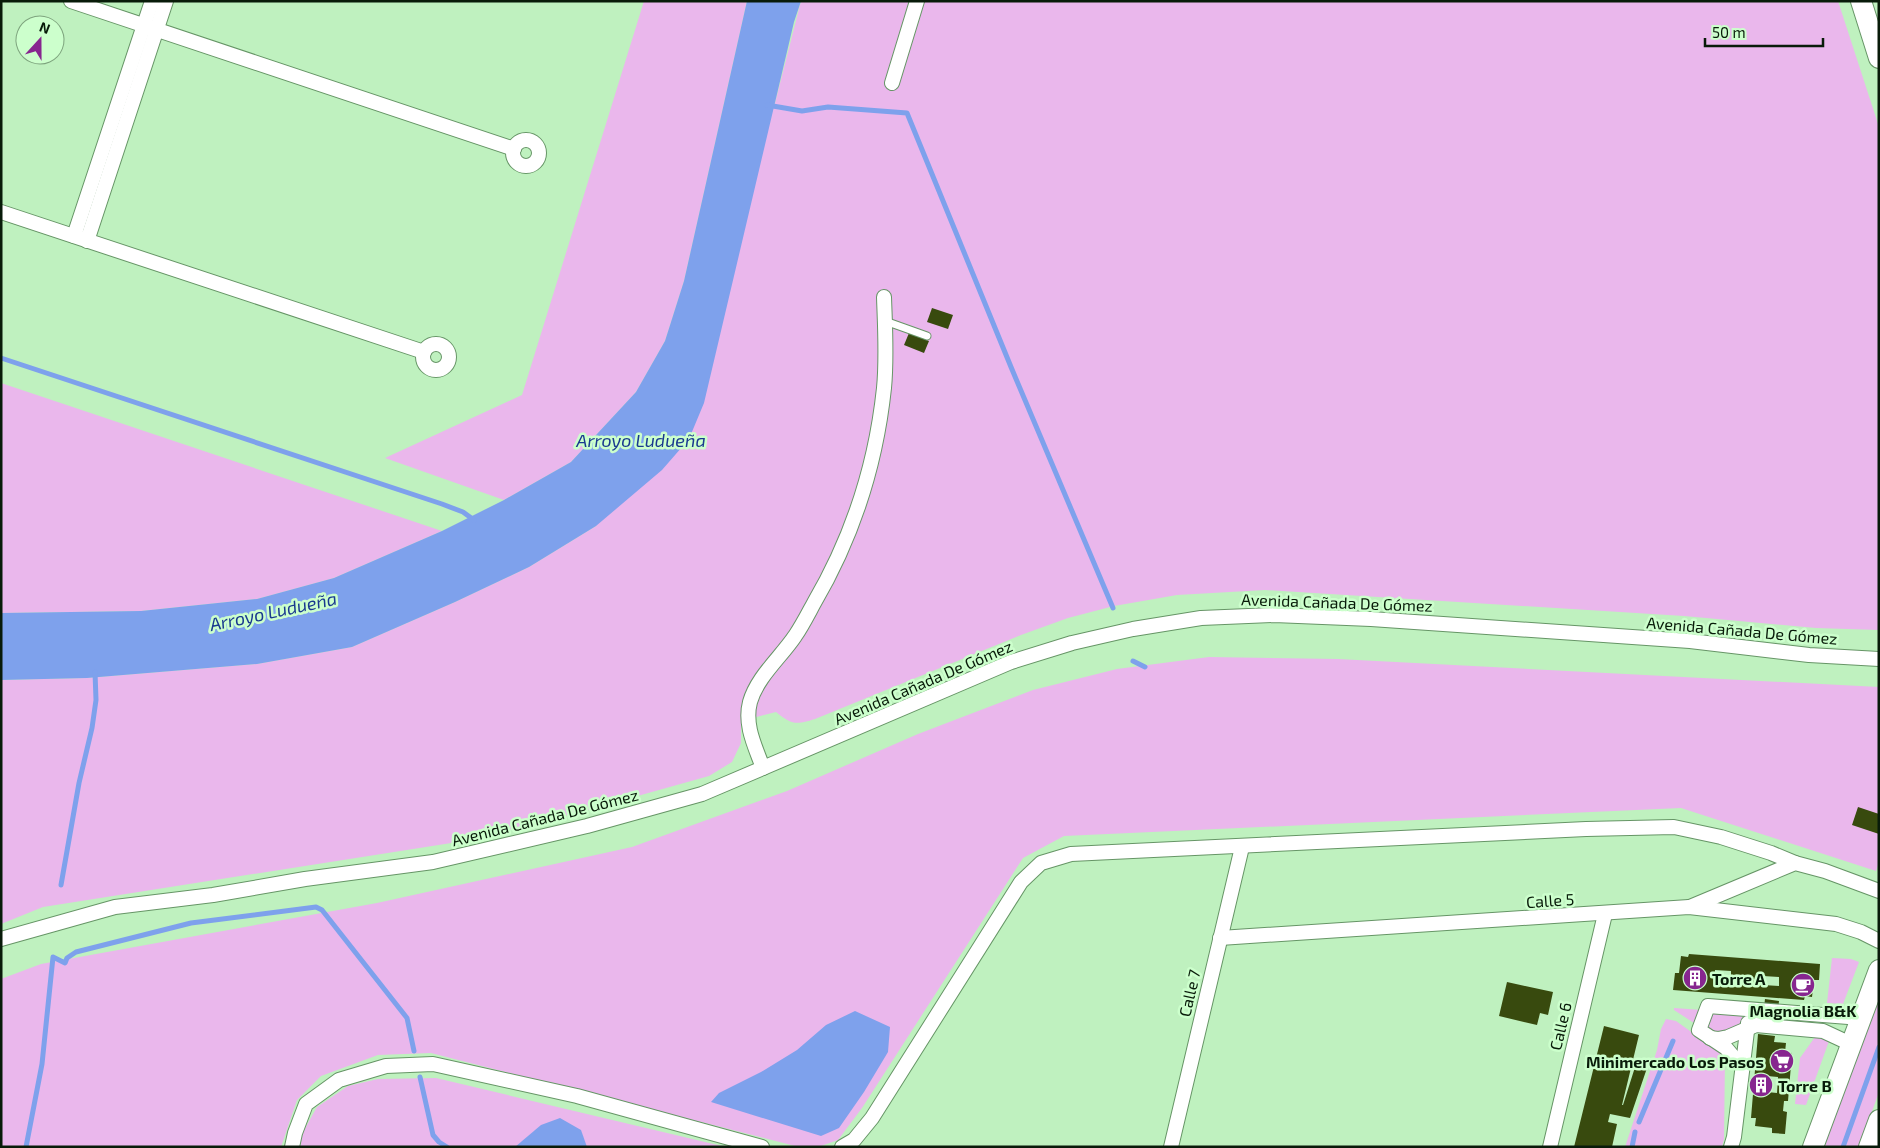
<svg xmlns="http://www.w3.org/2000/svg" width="1880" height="1148" font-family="'Exo 2',sans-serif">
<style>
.green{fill:#eab7ec}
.water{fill:#7ea1ec}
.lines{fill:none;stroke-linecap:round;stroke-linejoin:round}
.stream{stroke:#7ea1ec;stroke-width:5}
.building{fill:#384a0e;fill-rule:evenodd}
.lane-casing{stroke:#669566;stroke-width:9}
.street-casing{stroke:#669566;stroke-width:16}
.secondary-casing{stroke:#669566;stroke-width:22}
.lane{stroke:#fff;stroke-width:7}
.street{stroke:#fff;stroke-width:14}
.secondary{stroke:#fff;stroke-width:20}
.labels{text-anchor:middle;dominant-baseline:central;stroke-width:5;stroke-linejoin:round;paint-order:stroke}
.street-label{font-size:16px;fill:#081b09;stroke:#cfc}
.poi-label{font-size:16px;font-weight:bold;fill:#081b09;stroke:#cfc;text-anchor:start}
.water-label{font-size:18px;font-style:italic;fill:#19398f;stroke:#cfc}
</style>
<rect width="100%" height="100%" fill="#bff1bf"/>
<!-- green -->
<g class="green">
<path d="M 644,1 L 747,1 L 684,281 L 665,341 L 636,392 L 571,462 L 504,500 L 385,458 L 522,395 Z"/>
<path d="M 801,1 L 1838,1 L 1879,127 L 1879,630 L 1816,628 L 1684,616 L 1265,590 L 1177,595 L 1114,606 L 1068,618 L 1021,635 L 815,719 C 796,725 792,725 776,712 L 741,721 L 741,743 L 732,762 L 709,776 L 584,811 L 464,841 L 43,907 L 1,924 L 1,680 L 87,678 L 257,664 L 352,647 L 455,602 L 529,567 L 596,526 L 774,107 Z"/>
<path d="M 1,383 L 442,531 L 334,578 L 257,599 L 141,611 L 1,613 Z"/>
<path d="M 1209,657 L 1338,659 L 1879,687 L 1879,862 L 1876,871 L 1681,808 L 1064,836 L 1023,858 L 862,1108 L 838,1140 L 818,1147 L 799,1147 L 431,1053 L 378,1055 L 321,1076 L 297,1100 L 281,1147 L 1,1147 L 1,979 L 41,964 L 377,903 L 632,847 L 787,791 L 918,734 L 1033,690 L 1117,669 Z"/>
<path d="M 1832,958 L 1851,959 L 1859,962 L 1843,1004 L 1827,1003 Z"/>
<path d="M 1879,991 L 1879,1092 L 1859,1147 L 1822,1147 Z"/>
<path d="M 1674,1008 L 1702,1010 L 1697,1025 L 1674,1010 Z"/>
<path d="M 1715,1011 L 1740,1014 L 1744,1019 L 1743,1024 L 1721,1035 L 1706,1029 L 1709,1015 Z"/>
<path d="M 1666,1019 L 1676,1021 L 1725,1056 L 1724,1139 L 1722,1147 L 1625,1147 L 1657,1050 L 1661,1029 Z"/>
<path d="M 1815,1037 L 1829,1041 L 1806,1105 L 1795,1104 L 1800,1058 Z"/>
<path d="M 436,1078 L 726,1147 L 300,1147 L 303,1132 L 317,1107 L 348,1086 L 378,1079 Z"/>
</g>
<!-- water -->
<g class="water">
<path d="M 747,1 L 801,1 L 794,22 L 704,403 L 689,439 L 662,470 L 596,526 L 529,567 L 455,602 L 352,647 L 257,664 L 87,678 L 1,680 L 1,613 L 141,611 L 257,599 L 334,578 L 442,531 L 504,500 L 571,462 L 636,392 L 665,341 L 684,281 Z"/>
<path d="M 855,1011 L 890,1027 L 888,1052 L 864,1092 L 839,1128 L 821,1136 L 711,1102 L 719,1093 L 761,1072 L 797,1050 L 826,1025 Z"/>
<path d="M 560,1118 L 581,1130 L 587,1147 L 515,1147 L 541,1125 Z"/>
</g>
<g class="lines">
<!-- stream -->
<g class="stream">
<path d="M 767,105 L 802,111 L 828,107 L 907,113 L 1011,367 L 1113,608"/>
<path d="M 1,358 L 442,504 L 463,512 L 474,520"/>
<path d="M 1133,661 L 1145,667"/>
<path d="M 61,885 L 79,783 L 92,728 L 96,700 L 95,672"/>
<path d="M 420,1077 L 433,1135 L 439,1142 L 447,1147"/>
<path d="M 1639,1122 L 1673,1041"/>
<path d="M 26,1147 L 42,1064 L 53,957 L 65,963 L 67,958 L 76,952 L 191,923 L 316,907 L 322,910 L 407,1018 L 414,1051"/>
<path d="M 1632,1147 L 1635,1132"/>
<path d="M 1843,1147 L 1879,1047"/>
</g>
</g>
<!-- building -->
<g class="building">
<path d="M 932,308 L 953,315 L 948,329 L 927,322 Z"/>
<path d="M 909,333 L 929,341 L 924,353 L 904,345 Z"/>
<path d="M 1858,807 L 1879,814 L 1879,834 L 1852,825 Z"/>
<path d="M 1689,954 L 1820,964 L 1819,980 L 1814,980 L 1812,997 L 1805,996 L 1804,1000 L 1673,990 L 1675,973 L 1679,973 L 1681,956 L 1688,957 ZM 1715,970 L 1731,971 L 1731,981 L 1715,980 ZM 1763,976 L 1779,977 L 1779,986 L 1763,985 Z"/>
<path d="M 1507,982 L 1553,992 L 1548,1015 L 1540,1013 L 1537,1025 L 1499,1016 Z"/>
<path d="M 1765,999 L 1779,1001 L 1776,1028 L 1762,1026 Z"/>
<path d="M 1604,1026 L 1639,1035 L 1622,1105 L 1623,1105 L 1636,1064 L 1647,1068 L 1630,1118 L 1610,1114 L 1608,1122 L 1617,1124 L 1612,1147 L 1574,1147 Z"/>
<path d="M 1758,1034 L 1775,1036 L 1774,1042 L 1786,1043 L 1785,1052 L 1792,1053 L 1788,1101 L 1784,1101 L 1783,1111 L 1787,1112 L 1785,1134 L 1772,1133 L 1772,1128 L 1755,1126 L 1756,1118 L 1751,1118 ZM 1767,1076 L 1778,1077 L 1777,1093 L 1767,1092 Z"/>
</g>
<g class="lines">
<!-- lane casing -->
<g class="lane-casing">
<path id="lane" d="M 885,321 L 927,336"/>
</g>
<!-- street casing -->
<g class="street-casing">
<g id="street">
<path d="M 71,1 L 514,149"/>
<path d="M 892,83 L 917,1"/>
<circle cx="526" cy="153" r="13"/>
<path d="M 1,212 L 424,352"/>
<path d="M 74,236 L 152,1"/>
<path d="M 87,241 L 166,1"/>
<circle cx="436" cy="357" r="13"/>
<path d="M 763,768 C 755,746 744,725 750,702 C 757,677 781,657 795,636 C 802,626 808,614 814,603 C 852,538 876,464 884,388 C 887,358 885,327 884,297"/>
<path d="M 1690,907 L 1795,863 L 1825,871 L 1879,891"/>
<path d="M 1220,938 L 1689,907 L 1836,924 L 1861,932 L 1879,941"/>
<path d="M 1,939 L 115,907 L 213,895 L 305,879 L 433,862 L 587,826 L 702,794 L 1011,662 L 1072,643 L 1133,629 L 1201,618 L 1274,615 L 1371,619 L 1690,641 L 1809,655 L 1879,659"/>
<path d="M 1710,1038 L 1718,1039 L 1728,1037 L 1756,1025 L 1823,1031 L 1851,1044"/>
<path d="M 1741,1066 L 1726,1048 L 1699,1030 L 1708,1006 L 1861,1018"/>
<path d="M 292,1147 L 295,1133 L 306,1104 L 339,1080 L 386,1066 L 433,1064 L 577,1096 L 762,1147"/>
<path d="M 842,1147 L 854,1140 L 872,1118 L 1021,882 L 1041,863 L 1071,854 L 1586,829 L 1674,827 L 1721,837 L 1771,853 L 1795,863"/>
<path d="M 1171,1147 L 1242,847"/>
<path d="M 1550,1147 L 1605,914"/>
<path d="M 1731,1147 L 1734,1137 L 1748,1023"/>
</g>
</g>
<!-- secondary casing -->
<g class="secondary-casing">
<g id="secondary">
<path d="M 1861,1 L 1879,58"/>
<path d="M 1813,1147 L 1879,970"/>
<path d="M 1869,1147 L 1879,1120"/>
</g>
</g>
<!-- lane -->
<use href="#lane" class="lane"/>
<!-- street -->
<use href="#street" class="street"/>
<!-- secondary -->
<use href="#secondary" class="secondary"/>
</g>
<!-- icons -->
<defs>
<g id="building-disc" transform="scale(1.25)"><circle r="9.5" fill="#87268f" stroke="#cfc"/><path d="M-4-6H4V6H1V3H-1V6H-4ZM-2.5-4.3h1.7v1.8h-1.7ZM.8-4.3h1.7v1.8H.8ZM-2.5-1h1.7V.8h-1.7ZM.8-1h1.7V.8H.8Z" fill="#fff"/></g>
<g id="cafe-disc" transform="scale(1.25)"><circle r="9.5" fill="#87268f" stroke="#cfc"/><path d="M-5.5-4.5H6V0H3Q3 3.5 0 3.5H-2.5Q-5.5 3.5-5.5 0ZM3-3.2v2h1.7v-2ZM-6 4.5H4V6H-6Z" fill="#fff"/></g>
<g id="supermarket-disc" transform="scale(1.25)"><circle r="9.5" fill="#87268f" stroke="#cfc"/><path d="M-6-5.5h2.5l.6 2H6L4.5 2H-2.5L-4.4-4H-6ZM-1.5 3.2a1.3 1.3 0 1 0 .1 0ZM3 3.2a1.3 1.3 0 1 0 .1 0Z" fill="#fff"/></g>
</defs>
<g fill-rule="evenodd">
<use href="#building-disc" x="1695" y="978"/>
<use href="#cafe-disc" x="1803" y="985"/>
<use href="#supermarket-disc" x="1782" y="1061"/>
<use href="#building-disc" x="1761" y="1085"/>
</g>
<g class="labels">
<!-- street labels -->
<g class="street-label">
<text transform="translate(1337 602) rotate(2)">Avenida Cañada De Gómez</text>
<text transform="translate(1742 630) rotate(5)">Avenida Cañada De Gómez</text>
<text transform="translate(923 682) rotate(-23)">Avenida Cañada De Gómez</text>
<text transform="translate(545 817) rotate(-14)">Avenida Cañada De Gómez</text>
<text transform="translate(1550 900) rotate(-4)">Calle 5</text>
<text transform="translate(1189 993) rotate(-77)">Calle 7</text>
<text transform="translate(1560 1026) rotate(-77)">Calle 6</text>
</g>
<!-- poi labels -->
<g class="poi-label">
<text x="1712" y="978">Torre A</text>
<text x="1803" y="1010" text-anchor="middle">Magnolia B&amp;K</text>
<text x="1764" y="1061" text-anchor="end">Minimercado Los Pasos</text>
<text x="1778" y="1085">Torre B</text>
</g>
<!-- water labels -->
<g class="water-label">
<text x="641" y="440">Arroyo Ludueña</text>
<text transform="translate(273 611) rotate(-12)">Arroyo Ludueña</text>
</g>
</g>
<!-- border -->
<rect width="1880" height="1148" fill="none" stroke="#081b09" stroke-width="5"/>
<!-- north arrow -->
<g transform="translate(40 40) rotate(21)"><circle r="24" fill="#ccffcc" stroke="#7ea47e"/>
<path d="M0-4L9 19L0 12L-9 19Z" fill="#87268f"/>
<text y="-8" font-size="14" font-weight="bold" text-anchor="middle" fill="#081b09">N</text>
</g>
<!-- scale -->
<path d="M1705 38v8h118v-8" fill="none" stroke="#081b09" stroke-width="2.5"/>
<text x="1712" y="38" font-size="15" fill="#081b09" stroke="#ccffcc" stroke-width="4" paint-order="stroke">50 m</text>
</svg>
